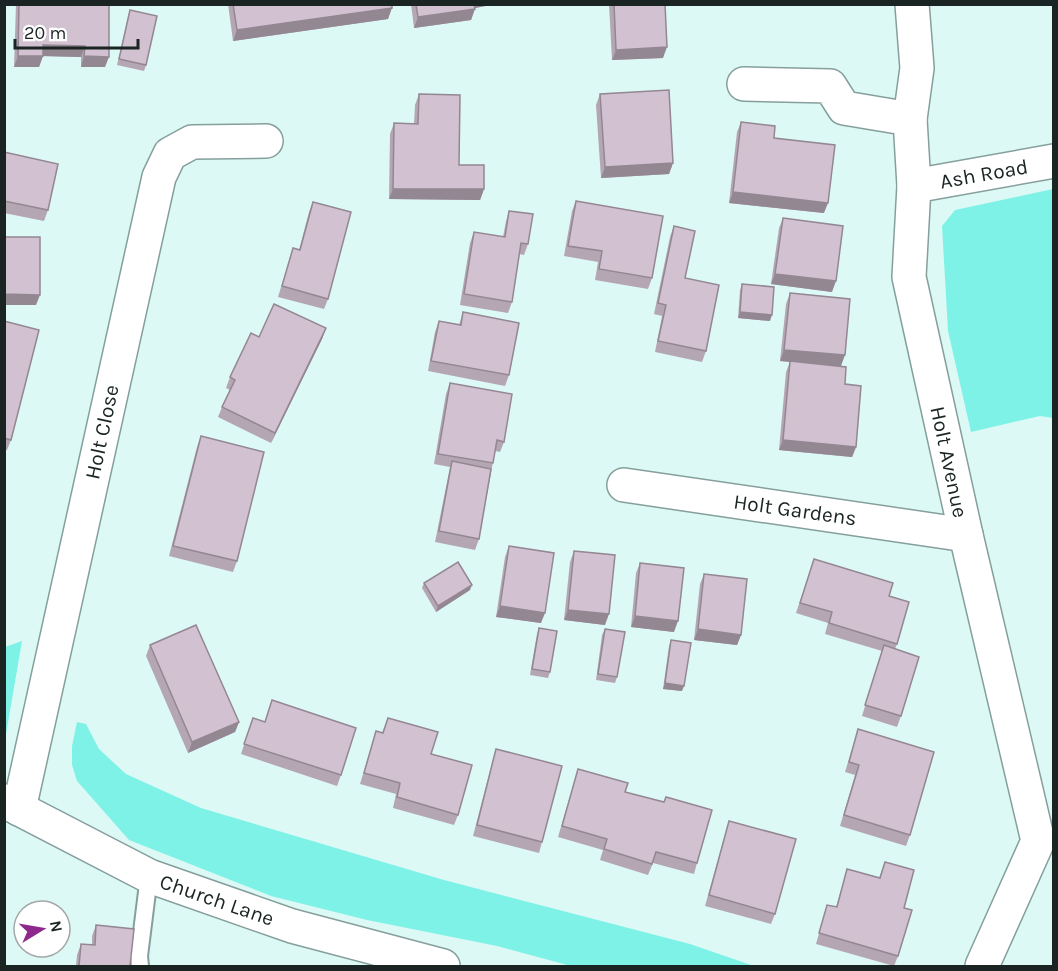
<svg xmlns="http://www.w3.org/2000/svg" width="1058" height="971" font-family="Karla,sans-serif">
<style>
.green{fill:#7ff2e7}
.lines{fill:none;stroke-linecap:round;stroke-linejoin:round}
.service-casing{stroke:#859f9c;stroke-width:20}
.minor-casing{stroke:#859f9c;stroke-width:36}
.tertiary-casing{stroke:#859f9c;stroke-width:36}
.service{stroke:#fff;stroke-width:16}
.minor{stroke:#fff;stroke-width:33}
.tertiary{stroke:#fff;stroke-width:33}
.wall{fill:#b5a6b4}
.shaded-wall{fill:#938792}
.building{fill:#d2c1d1;stroke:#938792;stroke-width:1.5}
.labels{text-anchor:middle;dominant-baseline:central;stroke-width:4.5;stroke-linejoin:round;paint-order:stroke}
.street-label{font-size:21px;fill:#192423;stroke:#fff}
</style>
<rect width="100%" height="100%" fill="#ddf9f6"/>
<!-- green -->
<g class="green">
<path d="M 1053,189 L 1053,418 L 1040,416 L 971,432 L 948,331 L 942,226 L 955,210 Z"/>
<path d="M 22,641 L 5,740 L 5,741 L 5,647 Z"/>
<path d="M 77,722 L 86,724 L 99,749 L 126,774 L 201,808 L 444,880 L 690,944 L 754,966 L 571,966 L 497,946 L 367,920 L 271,896 L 129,840 L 77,781 L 72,765 L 72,746 Z"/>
</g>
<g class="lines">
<!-- service casing -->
<g class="service-casing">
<path id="service" d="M 140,966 L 139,956 L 149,876"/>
</g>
<!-- minor casing -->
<g class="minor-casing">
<g id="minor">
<path d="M 744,84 L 830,86 L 844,108 L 910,119 L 914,186 L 909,277 L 966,535 L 1038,841 L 982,966"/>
<path d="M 910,119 L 917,68 L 912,4"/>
<path d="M 914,186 L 1054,161"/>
<path d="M 624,485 L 966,535"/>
<path d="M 19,809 L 159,177 L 170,154 L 192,142 L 266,141"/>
</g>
</g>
<!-- tertiary casing -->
<g class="tertiary-casing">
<path id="tertiary" d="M 4,801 L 149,876 L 292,926 L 443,966"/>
</g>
<!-- service -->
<use href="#service" class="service"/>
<!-- minor -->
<use href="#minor" class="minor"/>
<!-- tertiary -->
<use href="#tertiary" class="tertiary"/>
</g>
<!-- wall -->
<g class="wall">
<path d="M 16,4 L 109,4 L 105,67 L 81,67 L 81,57 L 43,56 L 39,67 L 14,67 Z"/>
<path d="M 228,4 L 392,4 L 388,19 L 233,41 Z"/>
<path d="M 411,4 L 496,4 L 475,8 L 471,20 L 414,28 Z"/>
<path d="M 609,4 L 665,4 L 663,58 L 612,60 Z"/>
<path d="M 130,10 L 146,65 L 144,71 L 117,65 Z"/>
<path d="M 419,94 L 459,165 L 484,189 L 480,200 L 389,199 L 390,134 L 394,123 L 414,124 L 415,105 Z"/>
<path d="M 600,94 L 673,163 L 669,174 L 601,178 L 596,105 Z"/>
<path d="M 741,122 L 774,138 L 824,213 L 729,203 L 737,132 Z"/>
<path d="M 4,152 L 48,210 L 44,221 L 4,213 Z"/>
<path d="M 576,201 L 652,278 L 648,289 L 595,280 L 598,262 L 564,256 L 572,211 Z"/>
<path d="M 313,202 L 328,299 L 324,309 L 278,297 L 293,248 L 299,250 L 309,212 Z"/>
<path d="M 509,211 L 528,244 L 524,255 L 519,254 L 512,302 L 508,313 L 460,305 L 470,243 L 474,232 L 503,237 L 506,221 Z"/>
<path d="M 783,218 L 832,292 L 771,284 L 779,228 Z"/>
<path d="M 674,226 L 685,278 L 706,351 L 702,362 L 655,352 L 662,316 L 654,314 L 670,237 Z"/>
<path d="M 742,284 L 770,321 L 738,318 L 740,290 Z"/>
<path d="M 790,293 L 841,366 L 856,447 L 852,457 L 779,450 L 786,372 L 790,362 L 780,361 L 786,304 Z"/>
<path d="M 463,312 L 509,375 L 505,386 L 428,371 L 435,332 L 439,321 L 459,325 Z"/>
<path d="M 4,321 L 11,440 L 7,450 L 4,450 Z"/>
<path d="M 326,328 L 322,339 L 271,443 L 218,417 L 222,407 L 230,390 L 226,388 L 230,377 L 259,337 Z"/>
<path d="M 450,383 L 504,442 L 500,452 L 495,451 L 479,539 L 475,550 L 435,542 L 450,467 L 434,464 L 446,394 Z"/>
<path d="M 201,436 L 237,561 L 233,572 L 169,556 L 197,447 Z"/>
<path d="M 509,546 L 541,623 L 496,617 L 505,557 Z"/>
<path d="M 574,551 L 605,625 L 564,620 L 570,562 Z"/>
<path d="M 814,559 L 889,596 L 897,644 L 895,649 L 901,716 L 897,727 L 862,716 L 882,651 L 825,634 L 828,623 L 796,613 Z"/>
<path d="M 640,563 L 674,632 L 631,627 L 636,573 Z"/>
<path d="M 704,574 L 741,635 L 737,645 L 694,640 L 700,584 Z"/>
<path d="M 424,583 L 470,590 L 436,612 L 422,588 Z"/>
<path d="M 539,628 L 550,672 L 548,678 L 530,675 L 537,634 Z"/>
<path d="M 605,629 L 617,677 L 615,683 L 596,680 L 602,635 Z"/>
<path d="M 671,640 L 682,691 L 663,689 L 669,646 Z"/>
<path d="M 150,645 L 239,722 L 235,732 L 188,753 L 146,656 Z"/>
<path d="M 253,718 L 341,775 L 337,786 L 241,754 Z"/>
<path d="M 388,718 L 431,754 L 458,815 L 454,825 L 393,808 L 396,794 L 360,784 L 376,731 L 382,733 Z"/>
<path d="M 858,729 L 910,835 L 906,846 L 840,826 L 855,775 L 845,772 Z"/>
<path d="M 496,749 L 542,842 L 539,853 L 473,836 L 493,759 Z"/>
<path d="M 578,769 L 625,792 L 697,863 L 694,874 L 653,863 L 648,875 L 600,860 L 603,850 L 558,837 Z"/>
<path d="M 729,821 L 775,914 L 771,924 L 705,906 L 726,831 Z"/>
<path d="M 885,862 L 904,908 L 898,956 L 894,966 L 816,944 L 827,905 L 836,907 L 847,869 L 879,878 Z"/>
<path d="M 96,925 L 130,966 L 76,966 L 77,955 L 81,944 L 92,945 L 92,936 Z"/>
</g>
<!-- shaded-wall -->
<g class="shaded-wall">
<path d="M 471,4 L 496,4 L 470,9 Z"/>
<path d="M 392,8 L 388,19 L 233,41 L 237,30 Z"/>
<path d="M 475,9 L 471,20 L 414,28 L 418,17 Z"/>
<path d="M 43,45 L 85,46 L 81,57 L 40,56 Z"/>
<path d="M 667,47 L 663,58 L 612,60 L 616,50 Z"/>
<path d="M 18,56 L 43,56 L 39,67 L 14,67 Z"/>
<path d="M 84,56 L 109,57 L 105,67 L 81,67 Z"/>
<path d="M 673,163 L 669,174 L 601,178 L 605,167 Z"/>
<path d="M 393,189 L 484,189 L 480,200 L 389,199 Z"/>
<path d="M 733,192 L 828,203 L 824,213 L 729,203 Z"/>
<path d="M 775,274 L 836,281 L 832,292 L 771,284 Z"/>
<path d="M 4,294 L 40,295 L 36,305 L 4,305 Z"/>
<path d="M 740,312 L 772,315 L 770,321 L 738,318 Z"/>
<path d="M 326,328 L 322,339 L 271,443 L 275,433 Z"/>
<path d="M 784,350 L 845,355 L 841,366 L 780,361 Z"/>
<path d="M 783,440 L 856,447 L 852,457 L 779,450 Z"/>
<path d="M 472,585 L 470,590 L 436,612 L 438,606 Z"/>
<path d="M 500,606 L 545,613 L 541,623 L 496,617 Z"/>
<path d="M 568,610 L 609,614 L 605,625 L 564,620 Z"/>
<path d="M 635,616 L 678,621 L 674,632 L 631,627 Z"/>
<path d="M 698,629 L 741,635 L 737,645 L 694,640 Z"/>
<path d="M 665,683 L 684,686 L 682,691 L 663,689 Z"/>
<path d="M 239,722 L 235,732 L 188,753 L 192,742 Z"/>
</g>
<!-- building -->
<g class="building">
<path d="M 19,4 L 109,4 L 109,57 L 84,56 L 85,46 L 43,45 L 43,56 L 18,56 Z"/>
<path d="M 233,4 L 392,4 L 392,8 L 237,30 Z"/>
<path d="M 416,4 L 474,4 L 475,9 L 418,17 Z"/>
<path d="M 614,4 L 665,4 L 667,47 L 616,50 Z"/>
<path d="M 130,10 L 157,16 L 146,65 L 119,59 Z"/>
<path d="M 669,90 L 673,163 L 605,167 L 600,94 Z"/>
<path d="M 419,94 L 460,95 L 459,165 L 484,165 L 484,189 L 393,189 L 394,123 L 418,124 Z"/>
<path d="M 741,122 L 775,126 L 774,138 L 835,145 L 828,203 L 733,192 Z"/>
<path d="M 4,152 L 58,164 L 48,210 L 4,201 Z"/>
<path d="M 576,201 L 663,216 L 652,278 L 599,269 L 602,251 L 568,246 Z"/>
<path d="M 313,202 L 351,212 L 328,299 L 282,286 L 293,248 L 300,250 Z"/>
<path d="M 509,211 L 533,214 L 528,244 L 521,243 L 512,302 L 464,294 L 474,232 L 505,237 Z"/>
<path d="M 783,218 L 843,226 L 836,281 L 775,274 Z"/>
<path d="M 674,226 L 695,231 L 685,278 L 719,285 L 706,351 L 658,341 L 666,305 L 658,303 Z"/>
<path d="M 4,237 L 40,237 L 40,295 L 4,294 Z"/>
<path d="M 742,284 L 774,287 L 772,315 L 740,312 Z"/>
<path d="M 790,293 L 850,299 L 845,355 L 784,350 Z"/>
<path d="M 274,304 L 326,328 L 275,433 L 222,407 L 235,380 L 230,377 L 251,333 L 259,337 Z"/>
<path d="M 463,312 L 519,323 L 509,375 L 431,361 L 439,321 L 461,325 Z"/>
<path d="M 4,321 L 39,330 L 11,440 L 4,438 Z"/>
<path d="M 790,361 L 846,367 L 845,384 L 861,386 L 856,447 L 783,440 Z"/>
<path d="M 450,383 L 512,394 L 504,442 L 497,440 L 493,463 L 438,454 Z"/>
<path d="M 201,436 L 264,452 L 237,561 L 173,546 Z"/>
<path d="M 452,461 L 491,469 L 479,539 L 439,531 Z"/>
<path d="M 509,546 L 554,553 L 545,613 L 500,606 Z"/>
<path d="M 574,551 L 615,555 L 609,614 L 568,610 Z"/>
<path d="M 814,559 L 893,583 L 889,596 L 909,602 L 897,644 L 829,623 L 832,612 L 800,603 Z"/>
<path d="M 458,562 L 472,585 L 438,606 L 424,583 Z"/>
<path d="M 640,563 L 684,568 L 678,621 L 635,616 Z"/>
<path d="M 704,574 L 747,579 L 741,635 L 698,629 Z"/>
<path d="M 196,625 L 239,722 L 192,742 L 150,645 Z"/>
<path d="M 539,628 L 557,631 L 550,672 L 532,669 Z"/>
<path d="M 605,629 L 625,632 L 617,677 L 598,674 Z"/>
<path d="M 671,640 L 691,643 L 684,686 L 665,683 Z"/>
<path d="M 884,645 L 919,657 L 901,716 L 865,705 Z"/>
<path d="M 272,700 L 356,728 L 341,775 L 244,744 L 253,718 L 265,722 Z"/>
<path d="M 388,718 L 438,732 L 431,754 L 472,765 L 458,815 L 397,797 L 400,783 L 364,773 L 376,731 L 383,733 Z"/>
<path d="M 858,729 L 934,752 L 910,835 L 844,815 L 859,765 L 849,762 Z"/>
<path d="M 496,749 L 562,766 L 542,842 L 477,825 Z"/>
<path d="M 578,769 L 628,783 L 625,792 L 664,802 L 666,797 L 712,810 L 697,863 L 656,852 L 652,864 L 604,849 L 607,839 L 562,826 Z"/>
<path d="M 729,821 L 796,839 L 775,914 L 709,895 Z"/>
<path d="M 885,862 L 914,870 L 904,908 L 912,910 L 898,956 L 819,933 L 827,905 L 837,907 L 847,869 L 880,878 Z"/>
<path d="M 96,925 L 134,929 L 130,966 L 79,966 L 81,944 L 95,945 Z"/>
</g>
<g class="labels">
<!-- street labels -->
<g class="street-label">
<text transform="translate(984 174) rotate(-10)">Ash Road</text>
<text transform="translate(102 432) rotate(-78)">Holt Close</text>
<text transform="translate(949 462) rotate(78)">Holt Avenue</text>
<text transform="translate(795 510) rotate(8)">Holt Gardens</text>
<text transform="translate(217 900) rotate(19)">Church Lane</text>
</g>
</g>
<!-- border -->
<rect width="1058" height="971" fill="none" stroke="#192423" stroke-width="12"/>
<!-- north arrow -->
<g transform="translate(42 929) rotate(79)"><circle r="28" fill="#ffffff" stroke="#a3a7a7" stroke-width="1.5"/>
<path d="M0-4.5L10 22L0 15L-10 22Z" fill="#8f288d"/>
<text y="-9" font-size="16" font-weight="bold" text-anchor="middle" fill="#192423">N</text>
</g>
<!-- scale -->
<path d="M15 39v9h123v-9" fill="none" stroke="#192423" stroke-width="3"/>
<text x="24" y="39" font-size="18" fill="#192423" stroke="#ffffff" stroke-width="4.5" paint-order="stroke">20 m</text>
</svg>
